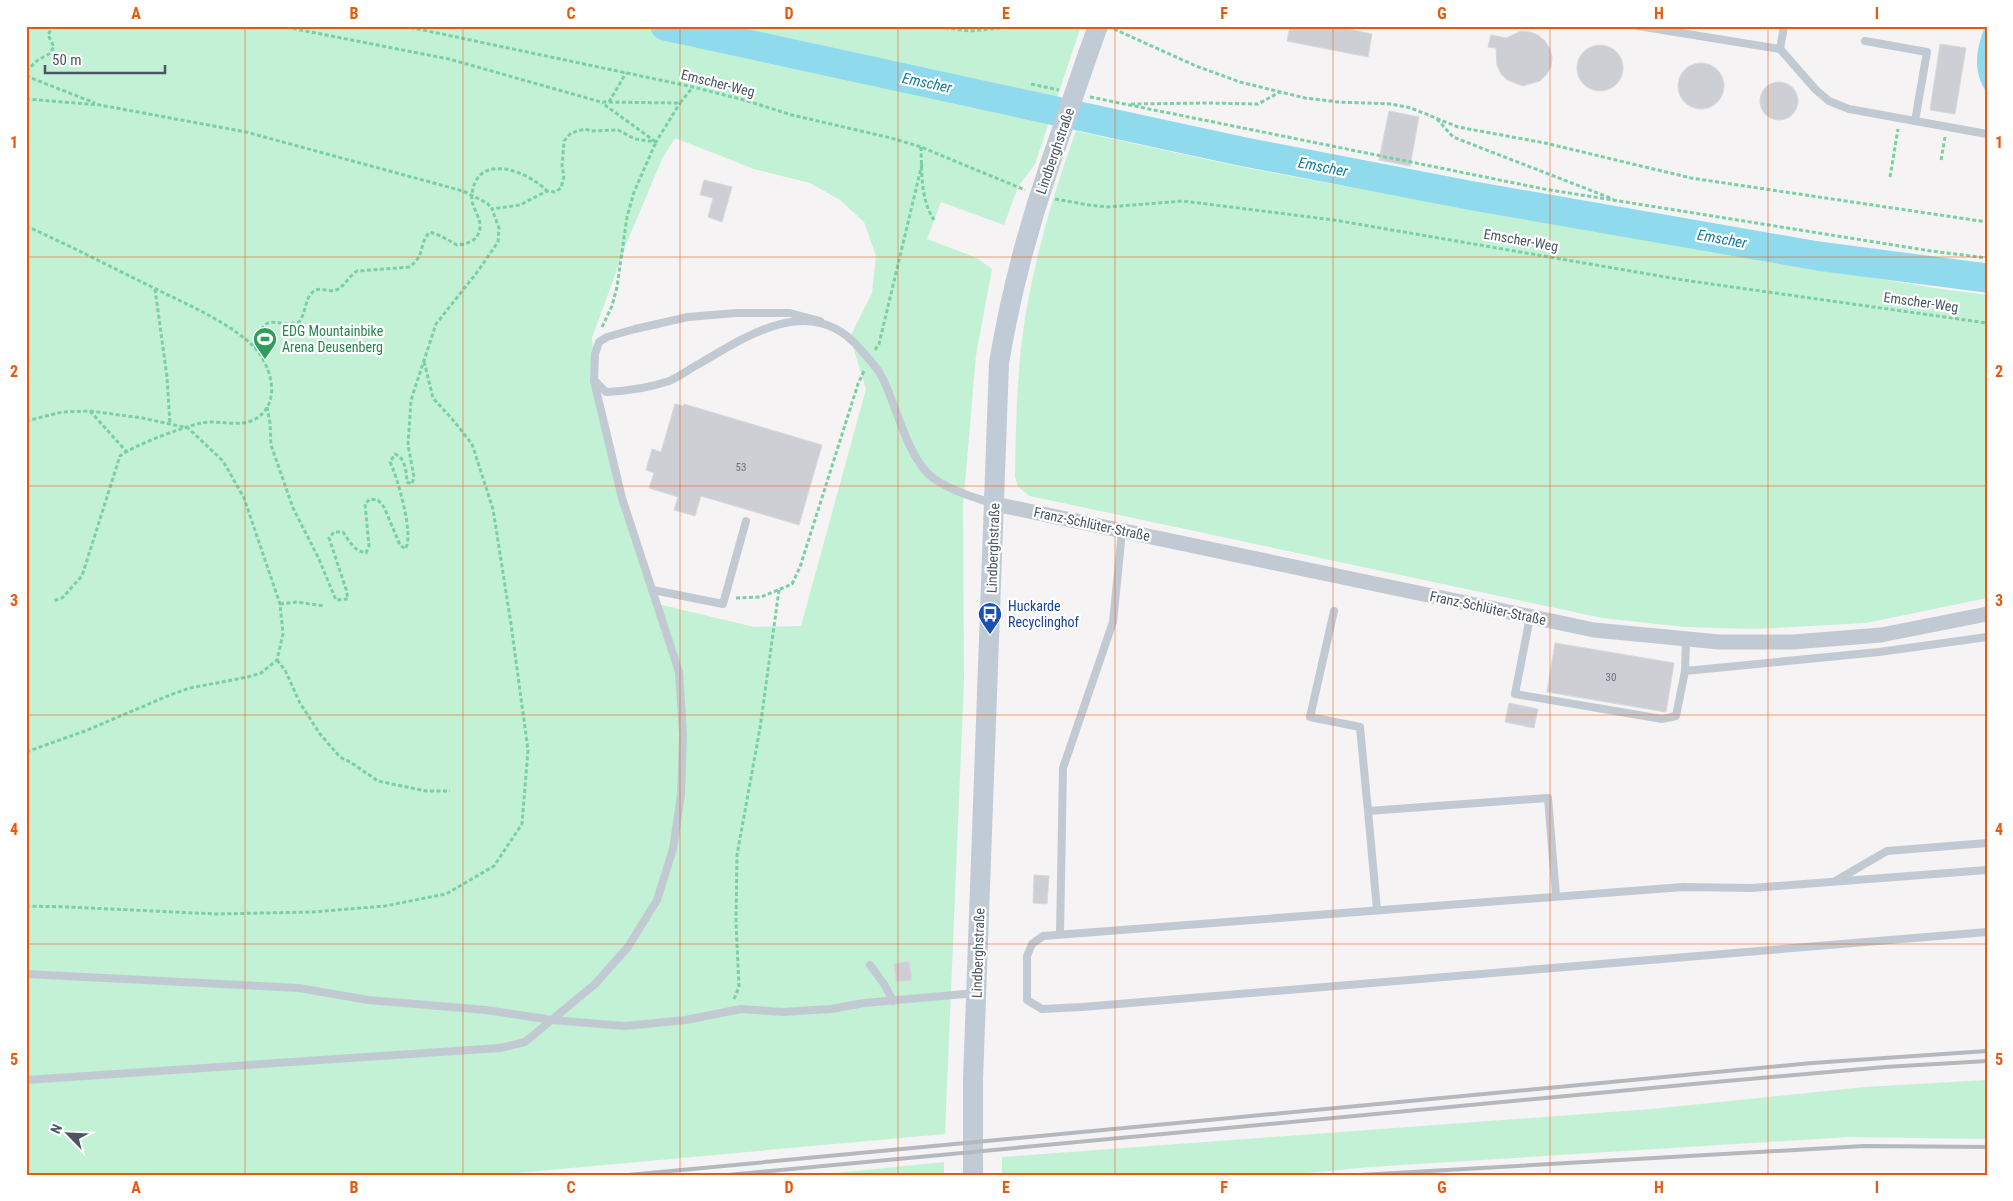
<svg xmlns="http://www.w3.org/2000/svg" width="2013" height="1201" font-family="'Roboto Condensed',sans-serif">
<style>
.green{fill:#c3f1d5;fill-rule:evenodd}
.water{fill:#90daee}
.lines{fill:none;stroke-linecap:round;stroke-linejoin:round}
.river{stroke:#90daee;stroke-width:29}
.building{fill:#cdcfd5;stroke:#d7d9de}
.path{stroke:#7ad0a6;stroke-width:3;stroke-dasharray:4 2.5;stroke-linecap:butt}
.lane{stroke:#c1cad2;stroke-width:8}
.street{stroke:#c1cad2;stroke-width:15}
.secondary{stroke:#c1cbd6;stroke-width:20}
.rail{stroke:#b5b8bd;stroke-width:4}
.secondary-bridge{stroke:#c1cbd6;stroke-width:20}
.grid{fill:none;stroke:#e8590c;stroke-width:1;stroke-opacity:0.55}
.labels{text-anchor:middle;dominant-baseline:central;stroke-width:4.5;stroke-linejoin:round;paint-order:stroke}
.number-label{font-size:11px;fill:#6b747e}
.street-label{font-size:14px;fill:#4a5661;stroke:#fff}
.leisure-label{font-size:14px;fill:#27864d;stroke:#fff;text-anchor:start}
.transit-label{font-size:14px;fill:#164399;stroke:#fff;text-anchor:start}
.water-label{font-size:15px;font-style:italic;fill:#0c7c9b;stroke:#fff}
.neatline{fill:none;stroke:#e8590c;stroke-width:2}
.grid-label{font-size:16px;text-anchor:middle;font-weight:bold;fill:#e8590c}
</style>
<rect width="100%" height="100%" fill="#f5f3f3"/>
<!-- green -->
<g class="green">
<path d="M 26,26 L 1081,26 L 1035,164 L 1018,187 L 1004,225 L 941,202 L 927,239 L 977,258 L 992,269 L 976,355 L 963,507 L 964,680 L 945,1134 L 493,1175 L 26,1175 ZM 675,138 L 754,169 L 810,183 L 840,200 L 864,222 L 876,256 L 872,293 L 850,337 L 866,389 L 801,626 L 754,627 L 658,604 C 635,531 610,458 595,383 C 592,369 594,353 592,338 L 627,242 L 663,157 Z"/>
<path d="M 1076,131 L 1237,166 L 1467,209 L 1934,288 L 1987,295 L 1987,598 L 1866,623 L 1755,629 L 1685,627 L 1602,618 L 1030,496 L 1018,487 L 1015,477 C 1016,420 1017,362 1027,306 C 1038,247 1055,188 1076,131 Z"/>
<path d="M 1987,1080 L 1987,1139 L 1849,1137 L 1370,1167 L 1287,1175 L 1002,1175 L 1002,1157 L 1652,1109 L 1865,1087 Z"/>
<path d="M 944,1162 L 944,1175 L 817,1175 Z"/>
</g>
<!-- water -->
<path class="water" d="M 1985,26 L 1987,26 L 1987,93 C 1972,71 1976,50 1985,26 Z"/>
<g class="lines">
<!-- river -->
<path class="river" d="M 665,26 L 1240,151 L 1468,195 L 1818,256 L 1987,278"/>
</g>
<!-- building -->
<g class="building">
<path d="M 1290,26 L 1334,26 L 1372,34 L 1368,57 L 1287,41 Z"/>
<path d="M 1521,31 L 1530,32 L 1538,35 L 1545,41 L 1550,49 L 1552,58 L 1551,67 L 1546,75 L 1540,81 L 1523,86 L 1507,80 L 1501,74 L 1497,65 L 1496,48 L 1488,47 L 1491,35 L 1506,38 Z"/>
<path d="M 1940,44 L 1966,48 L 1955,114 L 1930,110 Z"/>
<circle cx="1600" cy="68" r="23"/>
<circle cx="1701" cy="86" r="23"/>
<circle cx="1779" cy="101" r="19"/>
<path d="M 1389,111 L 1419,117 L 1410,166 L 1379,160 Z"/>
<path d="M 704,180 L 732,187 L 722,222 L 708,217 L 713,198 L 700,195 Z"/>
<path d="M 675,404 L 684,406 L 684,404 L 822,445 L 799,525 L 701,496 L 695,516 L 674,510 L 678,497 L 649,488 L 654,473 L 646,470 L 652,449 L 661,452 Z"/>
<path d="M 1555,643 L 1674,663 L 1666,712 L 1547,692 Z"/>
<path d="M 1509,703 L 1538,709 L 1534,728 L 1505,722 Z"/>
<path d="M 1034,875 L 1049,876 L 1047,904 L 1033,903 Z"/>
<path d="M 909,961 L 912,980 L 896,982 L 894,964 Z"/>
</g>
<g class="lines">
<!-- path -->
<g class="path">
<path d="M 280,26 L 449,59 L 601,102 L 680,103 L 693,87"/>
<path d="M 404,26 L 693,87 L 744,100 L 792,115 L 891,138 L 921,147 L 1025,190"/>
<path d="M 932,26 L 970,31 L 1023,26"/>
<path d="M 1114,29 L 1196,66 L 1240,82 L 1305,98 L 1338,102 L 1391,104 L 1411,108 L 1458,127 L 1545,143 L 1691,178 L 1987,222"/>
<path d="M 26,71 L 38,60 L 49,54 L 54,47 L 48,35 L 53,26"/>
<path d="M 26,76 L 95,103"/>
<path d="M 1031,84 L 1059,90"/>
<path d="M 1090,97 L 1544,189 L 1931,251 L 1987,258"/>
<path d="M 26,99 L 100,105 L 246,132 L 463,191 L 487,203 L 492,209"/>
<path d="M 609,102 L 626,73"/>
<path d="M 1131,104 L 1207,103 L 1258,104 L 1280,92"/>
<path d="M 1437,119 L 1453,137 L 1613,199"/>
<path d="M 921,147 C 922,172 920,198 934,220"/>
<path d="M 1941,160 L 1945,137"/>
<path d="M 1890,177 L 1898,129"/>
<path d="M 1055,199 L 1089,205 L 1108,207 L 1183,201 L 1334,220 L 1683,280 L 1987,323"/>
<path d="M 26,226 C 71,246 113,268 156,289 C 188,305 222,319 249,342 C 269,359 284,400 257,418 C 240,429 219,419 201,423 C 181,428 136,444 120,456 L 82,576 L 62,598 L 53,601"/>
<path d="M 155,289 L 167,377 L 170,424"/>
<path d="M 602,327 L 612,306 L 617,287 L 627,217 L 634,192 L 656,142 L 602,103"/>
<path d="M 255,348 C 266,307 272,329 299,322 C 305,314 305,303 310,295 C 318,284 326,293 336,290 C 344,287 349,276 357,271 L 409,267 C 426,256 418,244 430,232 L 441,236 L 457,245 C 466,244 476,242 479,232 C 484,219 470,208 472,195 C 476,151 528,171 547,191"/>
<path d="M 875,350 L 879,344 L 922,164"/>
<path d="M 267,407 L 270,423 L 271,445 L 293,508 L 318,557 L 336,600 L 348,599 L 346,589 L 329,538 L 334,532 L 343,532 C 350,542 354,551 366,553 L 369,546 L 365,504 L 370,499 L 378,500 L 384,507 L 400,545 L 405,549 C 415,537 397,476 390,462 L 395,454 C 406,459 406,471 407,482 L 412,484 L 414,477 L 408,445 L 411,400 L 436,324 L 478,271 L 498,242 L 499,228 L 492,209 L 520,205 L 547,191 L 555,192 L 561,188 L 564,176 L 562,167 L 564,141 L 571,133 L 585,129 L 591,131 L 618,130 L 635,139 L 656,142 L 680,103"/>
<path d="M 90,411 L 126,451"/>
<path d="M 26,421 L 62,412 L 90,411 L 142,418 L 188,428 L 223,461 L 244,498 L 280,604 L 283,634 L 277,660 L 261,673 L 248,677 L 190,688 L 170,695 L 85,731 L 26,752"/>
<path d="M 736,598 L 761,597 L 792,584 L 800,567 L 858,384 L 864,371"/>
<path d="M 280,604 L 297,602 L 324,606"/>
<path d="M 277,660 L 285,670 L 300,703 L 320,734 L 340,757 L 350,762 L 378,781 L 426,791 L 450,791"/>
<path d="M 26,906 L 68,907 L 216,914 L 313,912 L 385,906 L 446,894 L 494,866 L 522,824 L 528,750 L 511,624 L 493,509 L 472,444 L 453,420 L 433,398 L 424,361"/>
<path d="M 734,999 L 739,987 L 736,921 L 737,855 L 760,728 L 779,590"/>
</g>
<!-- lane -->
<g class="lane">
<path d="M 1638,26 L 1780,49 L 1816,90 L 1829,101 L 1849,109 L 1987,134"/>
<path d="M 1865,41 L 1927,52 L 1915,121"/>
<path d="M 1780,49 L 1784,26"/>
<path d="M 596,382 L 606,392 C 627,391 649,388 669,381 C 679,377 689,369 699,364 C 749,334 813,292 861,350 C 868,358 877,367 882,377 C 896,404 908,460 933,478 C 950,490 972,497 992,503"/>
<path d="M 653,590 L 723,604 L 746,521"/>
<path d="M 1334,611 L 1310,717 L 1360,727 L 1368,811"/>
<path d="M 1530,617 L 1515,694 L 1662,719 L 1676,716 L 1685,671 L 1686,640"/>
<path d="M 1685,671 L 1879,652 L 1987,637"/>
<path d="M 1987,870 L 1752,888 L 1683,887 L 1043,936 L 1032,944 L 1027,956 L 1027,1000 L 1042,1009 L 1082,1007 L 1987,932"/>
<path d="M 1837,880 L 1887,851 L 1987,843"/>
<path d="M 1377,910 L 1368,811 L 1548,798 L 1556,896"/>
<path d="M 1060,934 L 1063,768 L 1113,622 L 1122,531"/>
<path d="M 870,965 L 884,984 L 893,1001"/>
<path d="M 26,974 L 299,988 L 368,1000 L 486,1010 L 552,1020 L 625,1026 L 686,1020 L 741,1009 L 782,1012 L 831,1009 L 864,1003 L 976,993"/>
<path d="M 26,1080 L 500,1048 L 525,1042 L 595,984 L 628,947 L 657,900 L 673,849 L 681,795 L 683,734 L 679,672 L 622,498 L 594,381 L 595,354 L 599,342 L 607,337 L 635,329 L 688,317 L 736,313 L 790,313 L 820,321"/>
</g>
<!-- street -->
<path class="street" d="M 995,504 L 1594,630 L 1719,642 L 1793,642 L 1881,635 L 1987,614"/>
<!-- secondary -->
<g class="secondary">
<path d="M 1088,54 L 1098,26"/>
<path d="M 973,1175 L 973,1080 L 999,363 C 1010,297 1027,231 1049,167"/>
</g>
<!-- rail -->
<g class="rail">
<path d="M 628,1175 L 1812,1063 L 1987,1051"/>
<path d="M 728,1175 L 1704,1083 L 1885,1067 L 1987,1061"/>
<path d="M 1360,1175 L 1864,1146 L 1987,1147"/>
</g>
<!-- secondary-bridge -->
<path class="secondary-bridge" d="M 1049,167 L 1088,54"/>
</g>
<!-- grid -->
<path class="grid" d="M 245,26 L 245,1175M 463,26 L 463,1175M 680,26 L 680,1175M 898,26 L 898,1175M 1115,26 L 1115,1175M 1333,26 L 1333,1175M 1550,26 L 1550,1175M 1768,26 L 1768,1175M 26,257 L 1987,257M 26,486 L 1987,486M 26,715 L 1987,715M 26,944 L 1987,944"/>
<!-- icons -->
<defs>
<g id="stadium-pin" transform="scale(1.25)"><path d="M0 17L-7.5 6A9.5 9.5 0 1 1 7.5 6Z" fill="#2e9e5b" stroke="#fff"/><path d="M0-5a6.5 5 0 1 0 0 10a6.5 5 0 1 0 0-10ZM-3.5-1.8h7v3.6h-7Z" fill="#fff"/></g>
<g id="bus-pin" transform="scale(1.25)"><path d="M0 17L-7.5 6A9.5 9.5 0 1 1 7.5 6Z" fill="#1a4fb4" stroke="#fff"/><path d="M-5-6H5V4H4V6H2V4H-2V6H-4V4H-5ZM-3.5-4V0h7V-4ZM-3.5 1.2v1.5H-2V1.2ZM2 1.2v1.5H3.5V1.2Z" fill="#fff"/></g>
</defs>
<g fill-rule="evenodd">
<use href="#stadium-pin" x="265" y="339"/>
<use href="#bus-pin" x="990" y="614"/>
</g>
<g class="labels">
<!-- number labels -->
<g class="number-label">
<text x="741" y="467">53</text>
<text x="1611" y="677">30</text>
</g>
<!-- street labels -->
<g class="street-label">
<text transform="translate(718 83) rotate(14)">Emscher-Weg</text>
<text transform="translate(1055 151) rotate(-71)">Lindberghstraße</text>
<text transform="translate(1521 240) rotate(10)">Emscher-Weg</text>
<text transform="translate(1921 302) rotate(8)">Emscher-Weg</text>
<text transform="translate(1092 524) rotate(12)">Franz-Schlüter-Straße</text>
<text transform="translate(993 548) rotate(-88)">Lindberghstraße</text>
<text transform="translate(1488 608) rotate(12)">Franz-Schlüter-Straße</text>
<text transform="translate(978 953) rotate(-88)">Lindberghstraße</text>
</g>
<!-- leisure labels -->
<g class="leisure-label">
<text x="282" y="331">EDG Mountainbike<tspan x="282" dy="16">Arena Deusenberg</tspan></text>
</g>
<!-- transit labels -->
<g class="transit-label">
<text x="1008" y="606">Huckarde<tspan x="1008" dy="16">Recyclinghof</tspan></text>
</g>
<!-- water labels -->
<g class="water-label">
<text transform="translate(927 83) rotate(12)">Emscher</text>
<text transform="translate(1323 167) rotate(11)">Emscher</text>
<text transform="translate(1722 239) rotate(10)">Emscher</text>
</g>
</g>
<!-- border -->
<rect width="2013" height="1201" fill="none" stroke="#ffffff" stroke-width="55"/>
<!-- north arrow -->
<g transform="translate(68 1134) rotate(294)" stroke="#ffffff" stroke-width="4" paint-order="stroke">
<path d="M0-4L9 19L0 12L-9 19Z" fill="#4a5661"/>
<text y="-8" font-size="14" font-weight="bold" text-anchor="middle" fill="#4a5661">N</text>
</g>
<!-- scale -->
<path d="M45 65v8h120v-8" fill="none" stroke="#4a5661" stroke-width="2.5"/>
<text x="52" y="65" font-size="15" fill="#4a5661" stroke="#ffffff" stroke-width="4" paint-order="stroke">50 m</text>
<rect x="28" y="28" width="1958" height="1146" class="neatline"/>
<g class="grid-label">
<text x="136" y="19">A</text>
<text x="354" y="19">B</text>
<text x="571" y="19">C</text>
<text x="789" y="19">D</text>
<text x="1006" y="19">E</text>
<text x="1224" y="19">F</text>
<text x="1442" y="19">G</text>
<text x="1659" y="19">H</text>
<text x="1877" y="19">I</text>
<text x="14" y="148">1</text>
<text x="1999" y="148">1</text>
<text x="14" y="377">2</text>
<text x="1999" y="377">2</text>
<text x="14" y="606">3</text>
<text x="1999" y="606">3</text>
<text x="14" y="835">4</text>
<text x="1999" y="835">4</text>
<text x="14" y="1065">5</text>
<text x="1999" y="1065">5</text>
<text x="136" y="1193">A</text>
<text x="354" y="1193">B</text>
<text x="571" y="1193">C</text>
<text x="789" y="1193">D</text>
<text x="1006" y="1193">E</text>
<text x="1224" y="1193">F</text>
<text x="1442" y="1193">G</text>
<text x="1659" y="1193">H</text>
<text x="1877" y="1193">I</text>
</g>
</svg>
